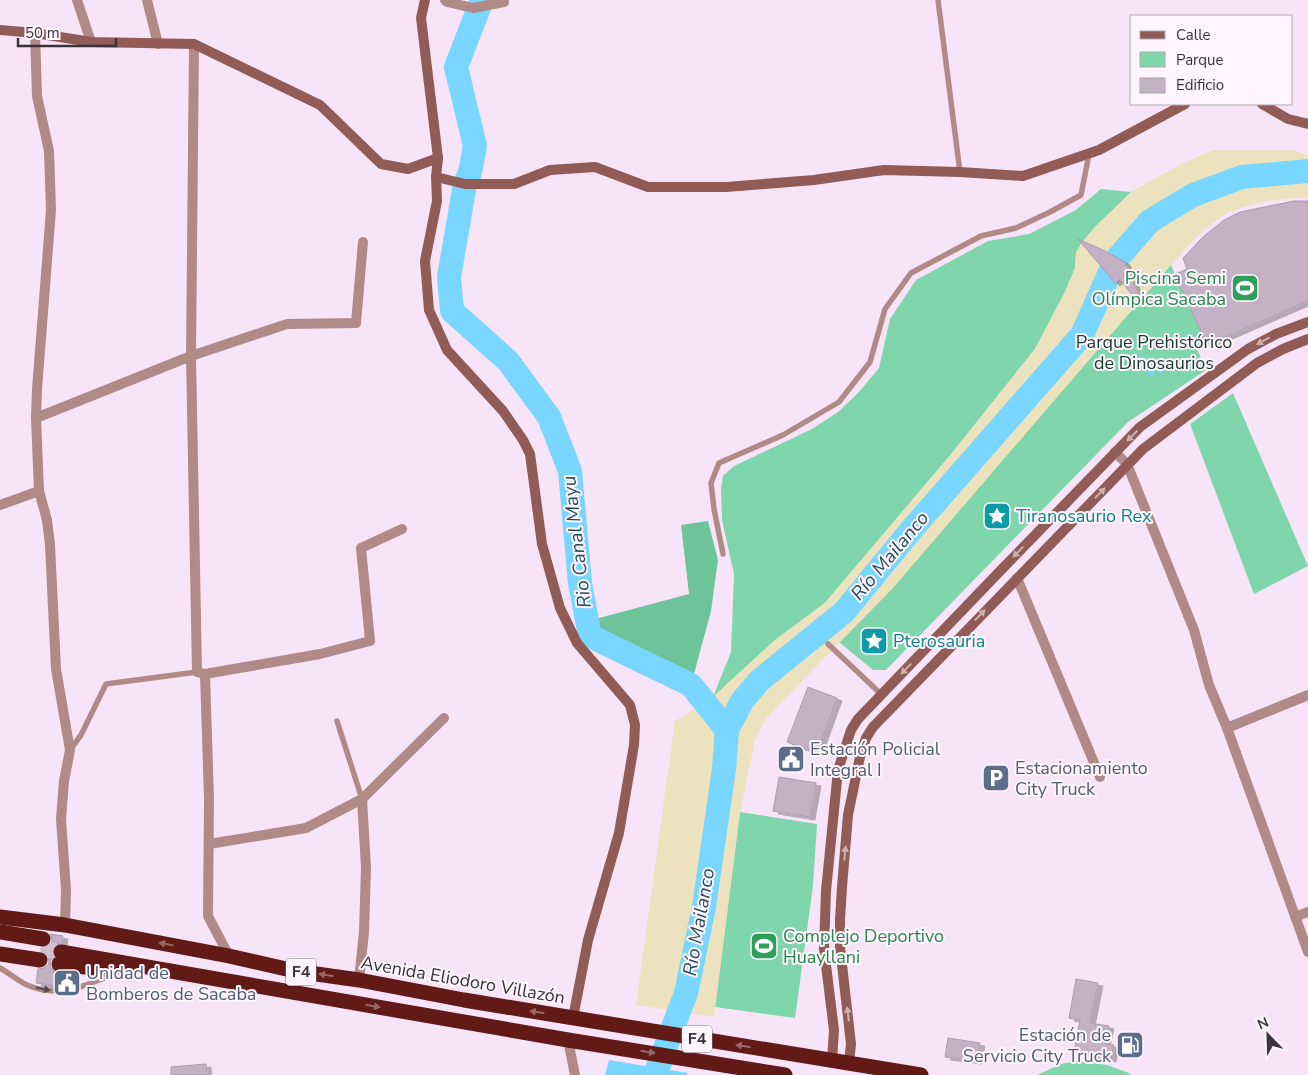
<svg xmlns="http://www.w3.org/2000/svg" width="1308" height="1075" font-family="'Nunito Sans',sans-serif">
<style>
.green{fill:#7fd6ac}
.forest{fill:#6dc49b}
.sand{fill:#ece2bd}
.water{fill:#79d7ff}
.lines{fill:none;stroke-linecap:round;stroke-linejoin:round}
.river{stroke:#79d7ff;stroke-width:24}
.building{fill:#c5b1c6;stroke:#af9bb0;filter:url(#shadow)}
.highway-tunnel{stroke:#d2c1d3;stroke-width:15;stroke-dasharray:15 8;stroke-linecap:butt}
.lane{stroke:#b08a86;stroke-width:5.5}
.street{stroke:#b08a86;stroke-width:10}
.secondary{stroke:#915b56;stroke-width:10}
.highway{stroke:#621a17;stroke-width:15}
.oneway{fill:#cdb0b2}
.oneway2{fill:#996768}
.oneway3{fill:#58494e}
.labels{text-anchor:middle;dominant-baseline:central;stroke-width:4;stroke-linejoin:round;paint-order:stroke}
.shield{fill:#fef5fe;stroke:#766d76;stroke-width:1}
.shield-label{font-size:16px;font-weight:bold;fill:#3b333b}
.leisure-label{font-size:18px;fill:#27864d;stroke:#fef5fe;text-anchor:end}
.park-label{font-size:18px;fill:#163d2c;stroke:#fef5fe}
.culture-label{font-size:18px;fill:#0d838f;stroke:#fef5fe;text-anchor:start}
.service-label{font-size:18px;fill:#4e5e75;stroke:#fef5fe;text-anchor:start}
.street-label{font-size:18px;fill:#3b333b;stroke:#fef5fe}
.water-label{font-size:19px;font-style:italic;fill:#224b5c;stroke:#fef5fe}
</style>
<defs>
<filter id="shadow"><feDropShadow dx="5" dy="3" stdDeviation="0" flood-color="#0004"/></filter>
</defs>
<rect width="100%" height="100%" fill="#f8e4f9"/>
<!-- green -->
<g class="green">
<path d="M 1101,189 L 1131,192 L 1094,228 L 1081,244 L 1076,253 L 1075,268 L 1065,292 L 1035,349 L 952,453 L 825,603 L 775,640 L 713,697 L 731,652 L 734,574 L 722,520 L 721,489 L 723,476 L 734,466 L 812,429 L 838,412 L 859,392 L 879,368 L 890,319 L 916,280 L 988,241 L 1029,234 L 1076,210 Z"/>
<path d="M 1171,265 L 1207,345 L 1197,349 L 1206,370 L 1128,422 L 886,670 L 873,670 L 839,642 L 871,610 Z"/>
<path d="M 1233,393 L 1308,566 L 1254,594 L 1190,424 Z"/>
<path d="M 740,812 L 817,824 L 813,886 L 795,1018 L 715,1007 Z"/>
<path d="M 1077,1061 L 1107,1065 L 1129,1073 L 1131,1075 L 1037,1075 L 1061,1064 Z"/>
</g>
<!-- forest -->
<path class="forest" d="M 708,521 L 718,560 L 711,611 L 691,685 L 590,636 L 588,621 L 689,594 L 681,525 Z"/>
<!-- sand -->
<path class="sand" d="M 1214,150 L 1292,150 L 1308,156 L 1308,198 C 1287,197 1244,204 1226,214 C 1201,229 1182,254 1162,275 L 893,588 L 766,718 L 755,740 L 740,812 L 714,1017 L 636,1005 L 675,721 L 713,697 L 775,640 L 825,603 L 952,453 L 1035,349 L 1065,292 L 1075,268 L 1076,253 L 1081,244 L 1094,228 L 1131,192 L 1181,164 Z"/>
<!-- water -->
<g class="water">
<path d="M 1139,356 C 1149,358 1156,361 1163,369 L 1162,374 L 1157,371 L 1156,367 L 1154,368 L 1155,372 L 1151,377 L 1147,371 L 1149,367 L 1147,366 L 1145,370 L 1139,372 L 1140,366 L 1142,363 L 1141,362 L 1140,364 L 1134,363 L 1136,359 Z"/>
<path d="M 609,1060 L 688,1073 L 687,1075 L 605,1075 Z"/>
</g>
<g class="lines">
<!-- river -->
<g class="river">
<path d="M 482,0 L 456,67 L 475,146 L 470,172 L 465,184 L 449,277 L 452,311 L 508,361 L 549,417 L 570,471 L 580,583 L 590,636 L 691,685 L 727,730"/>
<path d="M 655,1075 L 686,993 L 704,907 L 724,769 L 727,730 L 742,701 L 759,681 L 844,612 L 912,529 L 1082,335 L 1115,261 L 1150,221 L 1193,195 L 1242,177 L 1308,171"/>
</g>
</g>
<!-- building -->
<g class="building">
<path d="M 1294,201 L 1308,201 L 1308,301 L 1207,345 L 1175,274 L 1187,269 L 1183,258 L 1204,236 L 1224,220 L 1240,212 Z"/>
<path d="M 1078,239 L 1103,250 L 1125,262 L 1141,301 L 1138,303 L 1120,279 L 1115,283 Z"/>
<path d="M 808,687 L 837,698 L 817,753 L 787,742 Z"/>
<path d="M 779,777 L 816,783 L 810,817 L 773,811 Z"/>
<path d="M 50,934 L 63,936 L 62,943 L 57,943 L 54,946 L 52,951 L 53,957 L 50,962 L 51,968 L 54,972 L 58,973 L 56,986 L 36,983 L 38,969 L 44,968 L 48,965 L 49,962 L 48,956 L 45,952 L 41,951 L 41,948 L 47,948 L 51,945 L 52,940 Z"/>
<path d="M 1076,979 L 1098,983 L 1090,1023 L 1109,1026 L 1105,1044 L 1114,1045 L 1111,1059 L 1074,1052 L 1080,1020 L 1069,1018 Z"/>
<path d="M 948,1038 L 980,1043 L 977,1061 L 945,1057 Z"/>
<path d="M 206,1064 L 207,1075 L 171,1075 L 171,1067 Z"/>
</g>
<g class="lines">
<!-- highway-tunnel -->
<path class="highway-tunnel" d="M 41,949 L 61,952"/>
<!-- lane -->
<g class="lane">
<path d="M 938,0 L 960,172"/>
<path d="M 723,554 L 714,509 L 711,483 L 719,463 L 783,435 L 839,402 L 870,362 L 885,309 L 911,273 L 981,236 L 1016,228 L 1050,212 L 1081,195 L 1089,154"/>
<path d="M 828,644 L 882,695"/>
<path d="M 337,721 L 362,799"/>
<path d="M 70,750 L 81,735 L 106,684 L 197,672"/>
<path d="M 0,968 C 9,973 17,980 27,985 C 62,1000 87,984 120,972"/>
</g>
<!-- street -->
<g class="street">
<path d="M 77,0 L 91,42"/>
<path d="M 147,0 L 158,44"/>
<path d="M 445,0 L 447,2 L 473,8 L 504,2 L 504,0"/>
<path d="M 35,33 L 37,96 L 49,151 L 51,210 L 37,389 L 36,418 L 39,491 L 47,520 L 50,545 L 56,669 L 70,750 L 64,781 L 61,819 L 66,890 L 65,925"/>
<path d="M 194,44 L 191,356 L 197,672 L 205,674 L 320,654 L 370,641 L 361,548 L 402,529"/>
<path d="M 36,418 L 191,356 L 287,324 L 356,323 L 363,242"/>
<path d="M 1115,452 L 1127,464 L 1194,630 L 1209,685 L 1227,728 L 1308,952"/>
<path d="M 0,505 L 39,491"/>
<path d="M 1017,578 L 1100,777"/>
<path d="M 205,674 L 209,799 L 208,916 L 229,956"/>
<path d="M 1227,728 L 1308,695"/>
<path d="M 209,844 L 306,828 L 362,799 L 444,718"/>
<path d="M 1295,917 L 1308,912"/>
<path d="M 359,980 L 364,932 L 366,868 L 362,799"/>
<path d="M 568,1040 L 575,1075"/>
</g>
<!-- secondary -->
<g class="secondary">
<path d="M 425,0 L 421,18 L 438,158 L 436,177 L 437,201 L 425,261 L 429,310 L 447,350 L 503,411 L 523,440 L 530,454 L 542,544 L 560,608 L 577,643 L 630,705 L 635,725 L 634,745 L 619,833 L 588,940 L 573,1018"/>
<path d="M 0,30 L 35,33 L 91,42 L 194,44 L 320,105 L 381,164 L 408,169 L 438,158"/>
<path d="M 1262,104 L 1288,119 L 1308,124"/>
<path d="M 436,177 L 465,184 L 514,184 L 550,170 L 595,167 L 648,187 L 726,187 L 814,180 L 884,170 L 960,172 L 1023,176 L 1099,150 L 1185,104"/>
<path d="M 832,1061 L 834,1030 L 824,949 L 826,891 L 838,770 L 851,730 L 858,719 L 1003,568 L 1140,427 L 1248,349 L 1276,334 L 1308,322"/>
<path d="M 849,1063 L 851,1044 L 840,947 L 840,920 L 842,887 L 848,815 L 860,757 L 866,738 L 873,727 L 1143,449 L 1257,363 L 1283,349 L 1308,339"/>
</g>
<!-- highway -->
<g class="highway">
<path d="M 0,917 L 65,925 L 229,956 L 295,971 L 359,980 L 464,1000 L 921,1075"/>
<path d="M 0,932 L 43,939"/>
<path d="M 61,952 L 568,1040 L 785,1075"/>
<path d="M 0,954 L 40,960"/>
<path d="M 59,964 L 111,970"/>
</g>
</g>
<!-- one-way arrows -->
<defs><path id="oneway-solid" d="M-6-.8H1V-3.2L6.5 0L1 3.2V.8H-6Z" transform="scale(1.25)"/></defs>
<g class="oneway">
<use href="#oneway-solid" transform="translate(1263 341) rotate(151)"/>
<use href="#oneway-solid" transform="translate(1132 436) rotate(135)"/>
<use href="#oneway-solid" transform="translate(1100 493) rotate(-46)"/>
<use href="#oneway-solid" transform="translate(1018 552) rotate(134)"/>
<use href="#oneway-solid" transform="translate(980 615) rotate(-46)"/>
<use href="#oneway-solid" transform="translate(906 669) rotate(134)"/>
<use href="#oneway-solid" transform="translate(845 853) rotate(-85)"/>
<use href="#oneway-solid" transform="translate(848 1014) rotate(-97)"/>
</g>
<g class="oneway2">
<use href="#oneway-solid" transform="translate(166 944) rotate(-169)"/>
<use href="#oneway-solid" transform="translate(326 975) rotate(-171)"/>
<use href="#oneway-solid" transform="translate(373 1006) rotate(10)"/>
<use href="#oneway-solid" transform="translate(537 1012) rotate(-171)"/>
<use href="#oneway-solid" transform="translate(743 1046) rotate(-171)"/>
<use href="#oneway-solid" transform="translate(648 1052) rotate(9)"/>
</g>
<use class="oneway3" href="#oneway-solid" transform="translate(43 989) rotate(11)"/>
<!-- icons -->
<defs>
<g id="stadium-square" transform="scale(1.4375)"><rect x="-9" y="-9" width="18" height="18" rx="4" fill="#2e9e5b" stroke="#fef5fe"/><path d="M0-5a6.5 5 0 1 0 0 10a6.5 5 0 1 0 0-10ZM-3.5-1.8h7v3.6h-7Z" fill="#fff"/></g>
<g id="sight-square" transform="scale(1.4375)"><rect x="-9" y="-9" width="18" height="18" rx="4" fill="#0f9aa8" stroke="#fef5fe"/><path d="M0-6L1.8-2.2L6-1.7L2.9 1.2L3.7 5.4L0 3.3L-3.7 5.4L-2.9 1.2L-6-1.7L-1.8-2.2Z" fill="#fff"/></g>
<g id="civic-square" transform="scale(1.4375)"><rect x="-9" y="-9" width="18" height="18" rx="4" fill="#5c6f8a" stroke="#fef5fe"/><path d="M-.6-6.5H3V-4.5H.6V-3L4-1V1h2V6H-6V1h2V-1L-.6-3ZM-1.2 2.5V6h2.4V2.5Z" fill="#fff"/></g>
<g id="parking-square" transform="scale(1.4375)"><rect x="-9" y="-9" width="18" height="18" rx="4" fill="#5c6f8a" stroke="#fef5fe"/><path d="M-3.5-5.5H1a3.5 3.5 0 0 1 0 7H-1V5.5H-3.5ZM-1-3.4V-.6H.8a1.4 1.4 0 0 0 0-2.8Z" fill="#fff"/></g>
<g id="fuel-square" transform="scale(1.4375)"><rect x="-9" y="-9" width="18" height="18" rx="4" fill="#5c6f8a" stroke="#fef5fe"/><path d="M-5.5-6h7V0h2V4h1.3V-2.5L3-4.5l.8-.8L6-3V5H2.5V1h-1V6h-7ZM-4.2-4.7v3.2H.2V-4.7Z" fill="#fff"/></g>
</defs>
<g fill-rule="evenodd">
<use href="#stadium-square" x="1245" y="288"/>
<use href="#sight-square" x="997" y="516"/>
<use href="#sight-square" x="874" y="641"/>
<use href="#civic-square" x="791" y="759"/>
<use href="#parking-square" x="996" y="778"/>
<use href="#stadium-square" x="764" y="946"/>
<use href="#civic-square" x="67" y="983"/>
<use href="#fuel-square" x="1130" y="1045"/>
</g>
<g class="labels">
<!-- shield labels -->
<g class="shield">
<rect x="286" y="958.5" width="30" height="27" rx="4"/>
<rect x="682" y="1025.5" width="30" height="27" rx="4"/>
</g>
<g class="shield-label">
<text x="301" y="972">F4</text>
<text x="697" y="1039">F4</text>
</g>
<!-- leisure labels -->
<g class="leisure-label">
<text x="1226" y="278">Piscina Semi<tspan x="1226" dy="21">Olímpica Sacaba</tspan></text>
<text x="783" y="936" text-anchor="start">Complejo Deportivo<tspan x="783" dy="21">Huayllani</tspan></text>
</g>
<!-- park labels -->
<g class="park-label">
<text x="1154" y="342">Parque Prehistórico<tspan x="1154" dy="21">de Dinosaurios</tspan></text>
</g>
<!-- culture labels -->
<g class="culture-label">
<text x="1016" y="516">Tiranosaurio Rex</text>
<text x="893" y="641">Pterosauria</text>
</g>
<!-- service labels -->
<g class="service-label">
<text x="810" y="749">Estación Policial<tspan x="810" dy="21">Integral I</tspan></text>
<text x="1015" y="768">Estacionamiento<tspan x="1015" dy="21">City Truck</tspan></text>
<text x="86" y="973">Unidad de<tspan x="86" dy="21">Bomberos de Sacaba</tspan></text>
<text x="1111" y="1035" text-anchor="end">Estación de<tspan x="1111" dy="21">Servicio City Truck</tspan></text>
</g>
<!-- street labels -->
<g class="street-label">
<text transform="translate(463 980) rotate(10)">Avenida Eliodoro Villazón</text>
</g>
<!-- water labels -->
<g class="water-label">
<text transform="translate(577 542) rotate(-97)">Rio Canal Mayu</text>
<text transform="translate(890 556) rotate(-50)">Río Mailanco</text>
<text transform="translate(699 922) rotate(-80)">Río Mailanco</text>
</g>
</g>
<!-- legend -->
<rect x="1130" y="15" width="162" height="90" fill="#fef5fe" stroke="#b0a7b0"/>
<rect x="1140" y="31" width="25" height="8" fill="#915b56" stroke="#b0a7b0"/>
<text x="1176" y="40" font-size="15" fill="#3b333b">Calle</text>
<rect x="1140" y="52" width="25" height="15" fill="#7fd6ac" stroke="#b0a7b0"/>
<text x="1176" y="65" font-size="15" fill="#3b333b">Parque</text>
<rect x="1140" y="78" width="25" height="15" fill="#c5b1c6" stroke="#b0a7b0"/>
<text x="1176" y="90" font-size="15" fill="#3b333b">Edificio</text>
<!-- north arrow -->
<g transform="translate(1268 1035) rotate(337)" stroke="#fef5fe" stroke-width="4" paint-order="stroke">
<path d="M0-4L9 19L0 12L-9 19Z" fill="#3b333b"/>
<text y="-8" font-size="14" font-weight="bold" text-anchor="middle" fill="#3b333b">N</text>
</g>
<!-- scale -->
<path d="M18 38v8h98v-8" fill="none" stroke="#3b333b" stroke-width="2.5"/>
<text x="25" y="38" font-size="15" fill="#3b333b" stroke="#fef5fe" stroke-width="4" paint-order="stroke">50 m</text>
</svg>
